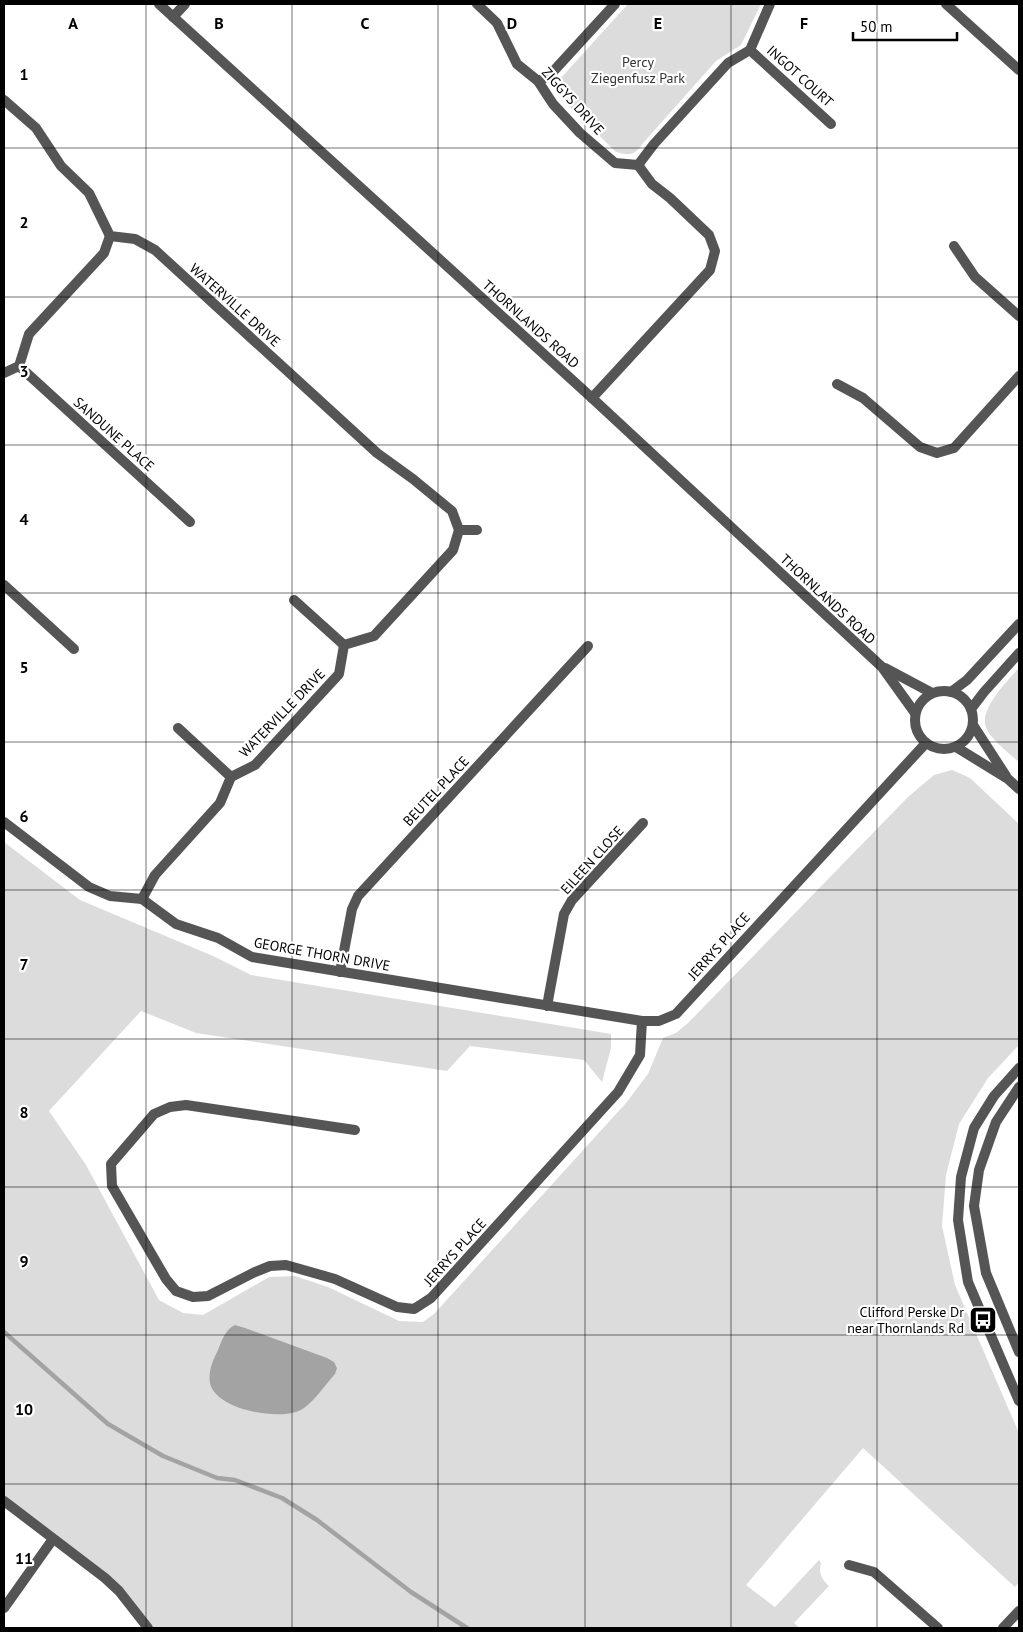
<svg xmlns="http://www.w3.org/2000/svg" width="1023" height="1632" font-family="'PT Sans',sans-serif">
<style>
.green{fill:#dcdcdc}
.water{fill:#a3a3a3}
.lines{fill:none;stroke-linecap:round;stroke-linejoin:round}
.stream{stroke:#a3a3a3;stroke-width:4.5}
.minor{stroke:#555;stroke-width:10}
.tertiary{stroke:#555;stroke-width:10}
.grid{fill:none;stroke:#000;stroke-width:1;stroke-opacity:0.55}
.labels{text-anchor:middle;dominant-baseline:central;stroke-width:4.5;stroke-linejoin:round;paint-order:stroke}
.park-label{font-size:14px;fill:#333;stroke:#fff}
.street-label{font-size:14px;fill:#000;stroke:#fff}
.poi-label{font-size:14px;fill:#000;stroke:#fff;text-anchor:end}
.grid-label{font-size:16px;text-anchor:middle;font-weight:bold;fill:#000;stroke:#fff;stroke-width:4.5;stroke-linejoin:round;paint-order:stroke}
</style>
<rect width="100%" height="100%" fill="#fff"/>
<!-- green -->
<g class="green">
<path d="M 628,4 L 761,4 L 741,45 L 716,61 L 644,142 C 635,155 631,156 616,152 L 565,102 L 558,91 L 560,79 Z"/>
<path d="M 1019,668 L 1019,762 C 1010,754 987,737 985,724 C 982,707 1008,680 1019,668 Z"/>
<path d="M 952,770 L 970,778 L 1019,824 L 1019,1045 L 988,1078 L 959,1124 L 946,1175 L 942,1226 L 955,1285 L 1019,1433 L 1019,1582 L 1015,1587 L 863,1448 L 746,1585 L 775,1607 L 819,1560 L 821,1563 C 818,1572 822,1580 829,1586 L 794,1623 L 800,1628 L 148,1628 L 119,1591 L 4,1501 L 4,842 L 80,900 L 213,956 L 251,975 L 611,1034 L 611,1048 L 602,1082 L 584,1060 L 470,1046 L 447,1071 L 196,1033 L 141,1011 L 49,1111 L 86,1165 L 159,1300 L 183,1313 L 203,1315 L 269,1277 L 295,1276 L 328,1287 L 399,1321 L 423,1322 L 434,1314 L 626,1103 L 648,1074 L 663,1038 L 676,1033 L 688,1023 L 908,797 L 934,775 Z"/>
</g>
<!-- water -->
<path class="water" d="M 235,1325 L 245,1328 L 327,1358 L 334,1362 L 337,1368 L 335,1374 C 325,1385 316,1399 304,1408 C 284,1423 215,1410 210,1383 C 208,1371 213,1360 218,1350 C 222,1340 225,1330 235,1325 Z"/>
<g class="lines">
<!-- stream -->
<path class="stream" d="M 4,1332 L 108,1424 L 163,1456 L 217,1478 L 235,1480 L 282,1498 L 317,1520 L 411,1592 L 467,1628"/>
<!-- minor -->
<g class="minor">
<path d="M 477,4 L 497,23 L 517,64 L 538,81 L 553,104 L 580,133 L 615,163 L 638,165"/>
<path d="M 946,4 L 1019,70"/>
<path d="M 173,17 L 185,4"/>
<path d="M 750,50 L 831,124"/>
<path d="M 538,81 L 549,76 L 615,4"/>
<path d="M 4,100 L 36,128 L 61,166 L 89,193 L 110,236 L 135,239 L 155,250 L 377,453 L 413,479 L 452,511 L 459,530 L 453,550 L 374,636 L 344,645 L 339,674 L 255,765 L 231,777 L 220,803 L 155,875 L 142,899"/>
<path d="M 638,165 L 654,144 L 728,63 L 750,50 L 770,4"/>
<path d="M 954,246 L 975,277 L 1019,316"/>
<path d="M 19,366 L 190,522"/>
<path d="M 4,373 L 19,366 L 29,334 L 104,253 L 110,236"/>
<path d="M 837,384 L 863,398 L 920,447 L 937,453 L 954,448 L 1019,376"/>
<path d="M 592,398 L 710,270 L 715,251 L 709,235 L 670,198 L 652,184 L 638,165"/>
<path d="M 459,530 L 477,530"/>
<path d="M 4,585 L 74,649"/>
<path d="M 294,600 L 344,645"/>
<path d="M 178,728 L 231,777"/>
<path d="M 4,822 L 89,887 L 110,896 L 142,899 L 176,924 L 218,938 L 252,957 L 642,1021 L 659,1021 L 676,1014 L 926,743"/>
<path d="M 340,972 L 352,909 L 358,896 L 588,646"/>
<path d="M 547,1006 L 564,914 L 572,900 L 643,823"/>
<path d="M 355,1130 L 186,1105 L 170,1107 L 154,1114 L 111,1164 L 112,1186 L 166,1279 L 176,1291 L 193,1297 L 208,1296 L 255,1272 L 270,1266 L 286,1265 L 335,1279 L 397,1307 L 414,1309 L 431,1298 L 618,1092 L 640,1055 L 642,1021"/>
<path d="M 4,1501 L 105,1578 L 119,1591 L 148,1628"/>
<path d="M 849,1565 L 874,1572 L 938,1628"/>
<path d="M 4,1608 L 53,1539"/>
<path d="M 1003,1628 L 1019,1611"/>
</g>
<!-- tertiary -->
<g class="tertiary">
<path d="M 159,4 L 592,398 L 882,667 L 915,713"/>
<path d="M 885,668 L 932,693"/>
<circle cx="944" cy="720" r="29"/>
<path d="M 951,692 L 967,680 L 1019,624"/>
<path d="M 971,709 L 984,692 L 1019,653"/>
<path d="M 973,725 L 1006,776"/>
<path d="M 956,747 L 1008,779 L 1019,789"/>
<path d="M 1019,1068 L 994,1096 L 974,1128 L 961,1177 L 958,1220 L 968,1282 L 1019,1401"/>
<path d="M 1019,1087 L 996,1122 L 979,1170 L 974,1206 L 986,1273 L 1019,1352"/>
</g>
</g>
<!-- grid -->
<path class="grid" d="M 146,4 L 146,1628M 292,4 L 292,1628M 438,4 L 438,1628M 585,4 L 585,1628M 731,4 L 731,1628M 877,4 L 877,1628M 4,148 L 1019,148M 4,297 L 1019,297M 4,445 L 1019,445M 4,593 L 1019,593M 4,742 L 1019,742M 4,890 L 1019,890M 4,1039 L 1019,1039M 4,1187 L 1019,1187M 4,1335 L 1019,1335M 4,1484 L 1019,1484"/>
<!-- icons -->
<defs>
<g id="bus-square" transform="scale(1.4375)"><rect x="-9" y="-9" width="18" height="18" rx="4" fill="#000" stroke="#fff"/><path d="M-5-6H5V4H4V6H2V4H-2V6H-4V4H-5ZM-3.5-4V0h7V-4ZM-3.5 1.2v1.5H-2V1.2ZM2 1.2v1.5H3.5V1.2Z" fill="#fff"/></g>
</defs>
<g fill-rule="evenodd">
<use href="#bus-square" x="983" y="1320"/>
</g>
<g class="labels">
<!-- park labels -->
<g class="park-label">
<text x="638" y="62">Percy<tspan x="638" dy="16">Ziegenfusz Park</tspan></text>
</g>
<!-- street labels -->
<g class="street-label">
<text transform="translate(800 76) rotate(42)">INGOT COURT</text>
<text transform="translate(573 101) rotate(48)">ZIGGYS DRIVE</text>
<text transform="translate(235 305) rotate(42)">WATERVILLE DRIVE</text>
<text transform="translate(531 324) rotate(42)">THORNLANDS ROAD</text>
<text transform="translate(114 434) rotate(42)">SANDUNE PLACE</text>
<text transform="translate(828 599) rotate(43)">THORNLANDS ROAD</text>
<text transform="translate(282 713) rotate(-46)">WATERVILLE DRIVE</text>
<text transform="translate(436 791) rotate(-47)">BEUTEL PLACE</text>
<text transform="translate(592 860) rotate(-48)">EILEEN CLOSE</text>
<text transform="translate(719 946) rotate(-48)">JERRYS PLACE</text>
<text transform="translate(322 954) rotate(10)">GEORGE THORN DRIVE</text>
<text transform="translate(455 1252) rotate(-48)">JERRYS PLACE</text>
</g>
<!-- poi labels -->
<g class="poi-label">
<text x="964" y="1312">Clifford Perske Dr<tspan x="964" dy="16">near Thornlands Rd</tspan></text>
</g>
</g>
<g class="grid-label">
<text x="73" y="29">A</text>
<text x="219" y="29">B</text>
<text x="365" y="29">C</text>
<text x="512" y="29">D</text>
<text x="658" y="29">E</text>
<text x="804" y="29">F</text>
<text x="24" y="80">1</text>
<text x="24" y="228">2</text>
<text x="24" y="377">3</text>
<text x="24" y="525">4</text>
<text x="24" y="673">5</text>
<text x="24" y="822">6</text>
<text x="24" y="970">7</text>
<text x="24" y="1118">8</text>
<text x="24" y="1267">9</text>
<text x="24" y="1415">10</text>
<text x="24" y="1564">11</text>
</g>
<!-- border -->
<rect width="1023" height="1632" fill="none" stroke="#000000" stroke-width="10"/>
<!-- scale -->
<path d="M853 32v8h104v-8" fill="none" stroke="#000000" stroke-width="2.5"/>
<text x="860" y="32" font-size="15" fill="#000000" stroke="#ffffff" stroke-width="4" paint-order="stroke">50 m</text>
</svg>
